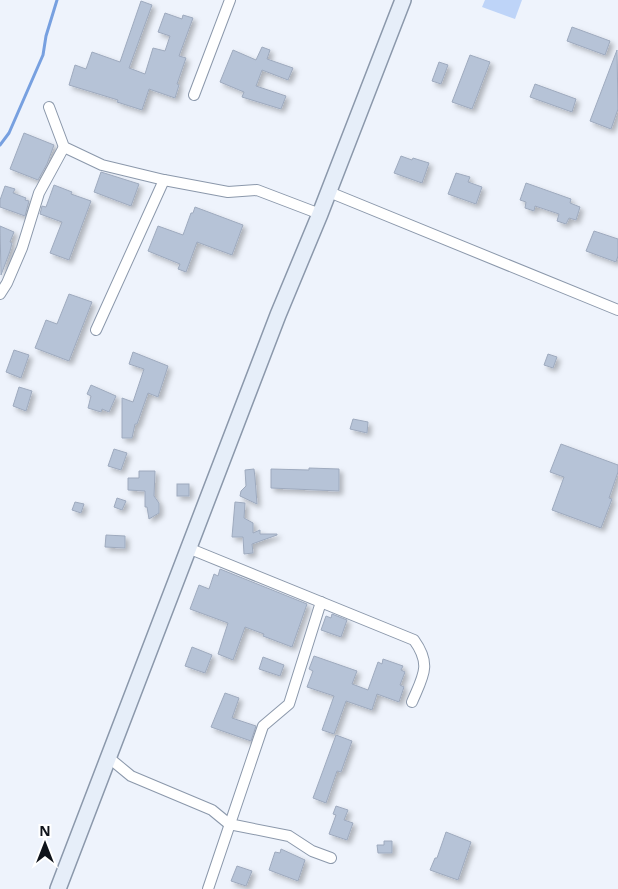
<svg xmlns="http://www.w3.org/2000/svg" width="618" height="889" font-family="'Open Sans',sans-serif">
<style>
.green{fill:#bed4f8}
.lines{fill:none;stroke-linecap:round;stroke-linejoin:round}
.stream{stroke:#77a0e0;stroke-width:3}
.building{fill:#b6c3d7;stroke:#9eaabe;filter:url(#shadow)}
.street-casing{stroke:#8b98ab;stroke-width:12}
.secondary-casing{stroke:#8b98ab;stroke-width:18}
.street{stroke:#fff;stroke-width:10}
.secondary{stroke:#e6eef9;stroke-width:15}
</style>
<defs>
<filter id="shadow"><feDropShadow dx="3.5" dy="3.5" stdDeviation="2.5" flood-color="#0004"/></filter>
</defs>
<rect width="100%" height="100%" fill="#eef3fc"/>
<!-- green -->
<path class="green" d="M 485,0 L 522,0 L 515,19 L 482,7 Z"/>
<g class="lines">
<!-- stream -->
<path class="stream" d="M 0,145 L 9,133 L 43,55 L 46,36 L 57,0"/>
</g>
<!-- building -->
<g class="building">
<path d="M 141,1 L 152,5 L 129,68 L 145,74 L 153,48 L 165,51 L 170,36 L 158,32 L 165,13 L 182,19 L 183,15 L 193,18 L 179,56 L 186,58 L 177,84 L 179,85 L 175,98 L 149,89 L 142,110 L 117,102 L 118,100 L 69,85 L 75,65 L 86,69 L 92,52 L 120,62 Z"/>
<path d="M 572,27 L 610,41 L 605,55 L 567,41 Z"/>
<path d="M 262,47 L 270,50 L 267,59 L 293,68 L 288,80 L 262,70 L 256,86 L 286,96 L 281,109 L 242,97 L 244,92 L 220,82 L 233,50 L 256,60 Z"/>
<path d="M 617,50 L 618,109 L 611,129 L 590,121 Z"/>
<path d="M 470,55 L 490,62 L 472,109 L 452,102 Z"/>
<path d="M 439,62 L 448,65 L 441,84 L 432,81 Z"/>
<path d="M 535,84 L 576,99 L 572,112 L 530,97 Z"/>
<path d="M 24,133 L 54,145 L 47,164 L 38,180 L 10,169 Z"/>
<path d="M 401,156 L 412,160 L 413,158 L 429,163 L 422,183 L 394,173 Z"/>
<path d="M 101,172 L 139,184 L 131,206 L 94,192 Z"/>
<path d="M 456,173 L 470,177 L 468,182 L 482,187 L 476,204 L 448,194 Z"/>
<path d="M 526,183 L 571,199 L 570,203 L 580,207 L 576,220 L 569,218 L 566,224 L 557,221 L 559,214 L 535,206 L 534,211 L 525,208 L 526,202 L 520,200 Z"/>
<path d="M 54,185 L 72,192 L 71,194 L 91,201 L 69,260 L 50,253 L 62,222 L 40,214 L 42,206 L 46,207 Z"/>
<path d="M 5,186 L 15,189 L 13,193 L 26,198 L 25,200 L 29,201 L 25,216 L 0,207 L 0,200 Z"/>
<path d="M 195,207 L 243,225 L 232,255 L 197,242 L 186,272 L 178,269 L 180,264 L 148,251 L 158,226 L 183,235 L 191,213 L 193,213 Z"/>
<path d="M 0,226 L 14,232 L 10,242 L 12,243 L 10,251 L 1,275 Z"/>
<path d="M 594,231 L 618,239 L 618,256 L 616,262 L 586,251 Z"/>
<path d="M 69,294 L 92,302 L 69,361 L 35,348 L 46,320 L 57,324 Z"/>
<path d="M 14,350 L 29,355 L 21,378 L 6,372 Z"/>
<path d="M 133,352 L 168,366 L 158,397 L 148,393 L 137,424 L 135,424 L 132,438 L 122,438 L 122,398 L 133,402 L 144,369 L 129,364 Z"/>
<path d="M 548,354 L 557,357 L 553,368 L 544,365 Z"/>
<path d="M 91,385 L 116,396 L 109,412 L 102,409 L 101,412 L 88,408 L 91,396 L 87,394 Z"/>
<path d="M 19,387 L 32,391 L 26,411 L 13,406 Z"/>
<path d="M 353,419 L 368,422 L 367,433 L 350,429 Z"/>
<path d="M 561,444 L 618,465 L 618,472 L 609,498 L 612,499 L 601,528 L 552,510 L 564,477 L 550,472 Z"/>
<path d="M 114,449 L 127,453 L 121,470 L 108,466 Z"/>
<path d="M 309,468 L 339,469 L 339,491 L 271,488 L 271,469 L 309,470 Z"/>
<path d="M 254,469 L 255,478 L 257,504 L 240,496 L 241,491 L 246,486 L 245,470 Z"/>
<path d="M 139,471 L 155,471 L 154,496 L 159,503 L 159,513 L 149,519 L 147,507 L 145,507 L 145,491 L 128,490 L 128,478 L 139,478 Z"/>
<rect x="177" y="484" width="12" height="12"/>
<path d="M 117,498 L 126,501 L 122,510 L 114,507 Z"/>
<path d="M 75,502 L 84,504 L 81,513 L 72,510 Z"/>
<path d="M 235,502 L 245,503 L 244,518 L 253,523 L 253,533 L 260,530 L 260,534 L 277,534 L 277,535 L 252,544 L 253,553 L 244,554 L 243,537 L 232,537 Z"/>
<path d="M 106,535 L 125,536 L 125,548 L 105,547 Z"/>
<path d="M 220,569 L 307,604 L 292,647 L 263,636 L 264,634 L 245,627 L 233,660 L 218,654 L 228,623 L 190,609 L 199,585 L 209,589 L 214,574 L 218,576 Z"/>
<path d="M 332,614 L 347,620 L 341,637 L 321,630 L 326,616 L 331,618 Z"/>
<path d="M 192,647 L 212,655 L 205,673 L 185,666 Z"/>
<path d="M 314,656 L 357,671 L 352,684 L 368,690 L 378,662 L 382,664 L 383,659 L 403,666 L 401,670 L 405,672 L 400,685 L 404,687 L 399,702 L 377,694 L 372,710 L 346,701 L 334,734 L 322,730 L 334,696 L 307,687 L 313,671 L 309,669 Z"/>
<path d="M 263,657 L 284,665 L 280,676 L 259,669 Z"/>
<path d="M 225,693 L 239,698 L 232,718 L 256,726 L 251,741 L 211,727 Z"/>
<path d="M 336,735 L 352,741 L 341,772 L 337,771 L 326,803 L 313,798 Z"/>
<path d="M 336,806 L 348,810 L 344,820 L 353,823 L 347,840 L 329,834 L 336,815 L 333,814 Z"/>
<path d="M 446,832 L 471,842 L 458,880 L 430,870 L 435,858 L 437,858 Z"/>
<path d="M 384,841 L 392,841 L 392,853 L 378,853 L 377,845 L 384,845 Z"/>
<path d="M 281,849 L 305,860 L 298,881 L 269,870 L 275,852 L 280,853 Z"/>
<path d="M 237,866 L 252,871 L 246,886 L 231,881 Z"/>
</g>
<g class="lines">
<!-- street casing -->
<g class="street-casing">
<g id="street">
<path d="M 194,95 L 230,0"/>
<path d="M 49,107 L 64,147 L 102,165 L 164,180 L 228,192 L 257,190 L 320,214"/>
<path d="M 329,192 L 618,310"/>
<path d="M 0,294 L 7,283 L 22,248 L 39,193 L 64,147"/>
<path d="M 96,330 L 164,180"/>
<path d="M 188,548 L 414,640 C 432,665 423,676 412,702"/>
<path d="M 108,757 L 131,776 L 212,810 L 229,824 L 289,836 L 312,851 L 331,858"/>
<path d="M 208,889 L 263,726 L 289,704 L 321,602"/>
</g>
</g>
<!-- secondary casing -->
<g class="secondary-casing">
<path id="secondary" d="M 58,889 L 278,315 L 320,214 L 403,0"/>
</g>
<!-- street -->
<use href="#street" class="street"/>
<!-- secondary -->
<use href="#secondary" class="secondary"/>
</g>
<!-- north arrow -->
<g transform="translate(45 844)" stroke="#ffffff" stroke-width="4" paint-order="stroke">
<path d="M0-4L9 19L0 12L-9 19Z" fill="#0f131a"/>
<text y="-8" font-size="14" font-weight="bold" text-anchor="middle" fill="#0f131a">N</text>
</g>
</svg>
